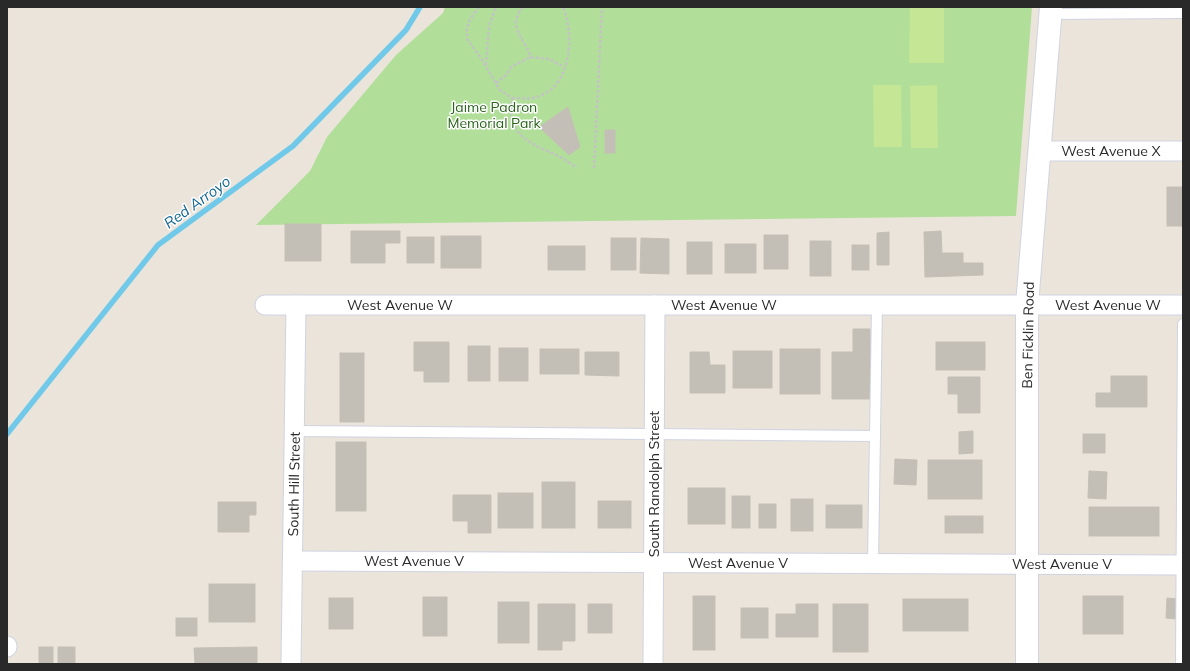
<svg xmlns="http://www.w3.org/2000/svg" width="1190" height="671" font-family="Mulish,sans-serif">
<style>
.green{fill:#b1df99}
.pitch{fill:#c4e695}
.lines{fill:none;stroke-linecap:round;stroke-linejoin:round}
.stream{stroke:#71c9e9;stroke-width:5.5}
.building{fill:#c3beb6;stroke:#c5c0b5}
.lane-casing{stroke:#d0d3e1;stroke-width:12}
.street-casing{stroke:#d0d3e1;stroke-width:21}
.secondary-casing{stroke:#d0d3e1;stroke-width:24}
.path{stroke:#c3c3c3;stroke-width:2.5;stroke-dasharray:3 2;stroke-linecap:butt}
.lane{stroke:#fff;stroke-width:10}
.street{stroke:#fff;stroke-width:19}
.secondary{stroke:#fff;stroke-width:22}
.labels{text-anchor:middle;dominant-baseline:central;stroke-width:3;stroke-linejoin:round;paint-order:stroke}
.park-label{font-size:14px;fill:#2a621c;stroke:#fff}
.street-label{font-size:14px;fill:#292929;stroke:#fff}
.water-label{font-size:15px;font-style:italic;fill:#126693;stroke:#fff}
</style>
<rect width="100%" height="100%" fill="#eae4db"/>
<!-- green -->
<path class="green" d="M 445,7 L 1032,7 L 1016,216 L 256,225 L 310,171 L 327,137 L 396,55 L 443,13 Z"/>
<!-- pitch -->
<g class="pitch">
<path d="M 910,7 L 944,7 L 944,63 L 909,63 Z"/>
<path d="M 873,85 L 901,85 L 902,147 L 874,147 Z"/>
<path d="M 937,85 L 938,148 L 911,148 L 910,86 Z"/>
</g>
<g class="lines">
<!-- stream -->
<path class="stream" d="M 7,434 L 158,245 L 293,146 L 406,30 L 420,7"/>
</g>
<!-- building -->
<g class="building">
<path d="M 568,107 L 580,147 L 569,155 L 539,127 Z"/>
<rect x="605" y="130" width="10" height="23"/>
<rect x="1167" y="187" width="16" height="39"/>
<rect x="285" y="224" width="36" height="37"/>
<path d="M 351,231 L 400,231 L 400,243 L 385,243 L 385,263 L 351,263 Z"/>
<path d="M 941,231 L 942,253 L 963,253 L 963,263 L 983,263 L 983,275 L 925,277 L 924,232 Z"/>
<path d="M 889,232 L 889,265 L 877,265 L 877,233 Z"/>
<rect x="764" y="235" width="24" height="34"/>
<rect x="441" y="236" width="40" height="32"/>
<rect x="407" y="237" width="27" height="26"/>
<rect x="611" y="238" width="25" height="32"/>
<path d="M 641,238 L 669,239 L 669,274 L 640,273 Z"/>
<rect x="810" y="241" width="21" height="35"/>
<rect x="687" y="242" width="25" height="32"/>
<rect x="725" y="244" width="31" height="29"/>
<rect x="852" y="245" width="17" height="25"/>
<rect x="548" y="246" width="37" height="24"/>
<path d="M 853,329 L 870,329 L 871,399 L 832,399 L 832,352 L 853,352 Z"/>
<path d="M 414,342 L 449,342 L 449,382 L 424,382 L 424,371 L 414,371 Z"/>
<rect x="936" y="342" width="49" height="28"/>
<rect x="468" y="346" width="22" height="35"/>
<rect x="499" y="348" width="29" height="33"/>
<rect x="540" y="349" width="39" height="25"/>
<rect x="780" y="349" width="40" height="45"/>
<rect x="733" y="351" width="39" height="37"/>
<path d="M 585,352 L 619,352 L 619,376 L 585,375 Z"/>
<path d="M 690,352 L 709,352 L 710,365 L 725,365 L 725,393 L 690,393 Z"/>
<rect x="340" y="353" width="24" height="69"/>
<path d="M 1111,376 L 1147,376 L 1147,407 L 1096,407 L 1096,393 L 1111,393 Z"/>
<path d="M 948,377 L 980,377 L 980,413 L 958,413 L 958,394 L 948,394 Z"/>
<path d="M 973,431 L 973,453 L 959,454 L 959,432 Z"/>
<rect x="1083" y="434" width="22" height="19"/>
<rect x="336" y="442" width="30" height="69"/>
<path d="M 895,459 L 917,460 L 916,485 L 894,484 Z"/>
<rect x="928" y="460" width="54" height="39"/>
<path d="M 1089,471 L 1107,472 L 1106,499 L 1088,498 Z"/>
<rect x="542" y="482" width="33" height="46"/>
<rect x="688" y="488" width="37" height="36"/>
<rect x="498" y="493" width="35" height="35"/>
<path d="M 453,495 L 491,495 L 491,533 L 468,533 L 468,521 L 453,521 Z"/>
<rect x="732" y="496" width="18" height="32"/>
<rect x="791" y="499" width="22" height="32"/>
<rect x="598" y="501" width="33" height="27"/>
<path d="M 218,502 L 256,502 L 256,515 L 249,515 L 249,532 L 218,532 Z"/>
<rect x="759" y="504" width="17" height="24"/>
<rect x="826" y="505" width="36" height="23"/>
<rect x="1089" y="507" width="70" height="29"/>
<rect x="945" y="516" width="38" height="17"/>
<rect x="209" y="584" width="46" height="38"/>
<rect x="693" y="596" width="22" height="54"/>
<rect x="1083" y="596" width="40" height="38"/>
<rect x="423" y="597" width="24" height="39"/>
<rect x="329" y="598" width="24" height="31"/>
<path d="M 1167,598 L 1177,599 L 1176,619 L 1166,618 Z"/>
<rect x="903" y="599" width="65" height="32"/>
<rect x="498" y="602" width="31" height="41"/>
<path d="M 538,604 L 575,604 L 575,641 L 562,641 L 562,650 L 538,650 Z"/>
<rect x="588" y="604" width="24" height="29"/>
<path d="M 796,604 L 818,604 L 818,637 L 776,637 L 776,614 L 796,614 Z"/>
<rect x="833" y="604" width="35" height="48"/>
<rect x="741" y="608" width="27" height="30"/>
<rect x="176" y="618" width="21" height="18"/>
<rect x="39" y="647" width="14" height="17"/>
<rect x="58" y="647" width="17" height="17"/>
<path d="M 257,647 L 257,664 L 195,664 L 194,648 Z"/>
</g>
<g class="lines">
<!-- lane casing -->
<g class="lane-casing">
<g id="lane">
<path d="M 1050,14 L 1183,13"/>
<path d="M 295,431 L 875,436"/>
<path d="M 873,563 L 877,305"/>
<path d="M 1181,664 L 1183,324"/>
</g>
</g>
<!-- street casing -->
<g class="street-casing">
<g id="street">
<path d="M 1039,151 L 1183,151"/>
<path d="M 265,305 L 1183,305"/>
<path d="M 293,561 L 1183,565"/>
<path d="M 7,647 L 7,646"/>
<path d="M 291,664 L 296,305"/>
<path d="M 653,664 L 655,305"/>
</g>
</g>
<!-- secondary casing -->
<g class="secondary-casing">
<path id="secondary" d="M 1027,664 L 1027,305 L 1051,7"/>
</g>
<!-- path -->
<g class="path">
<path d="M 479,7 L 470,19 L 467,28 L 467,39 L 481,58 L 500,90 L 512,98 C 512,103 511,109 511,114 C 514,140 538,146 558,156 C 565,159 571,164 577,168"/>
<path d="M 523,7 C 506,27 525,39 531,57 L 549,59 L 564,67"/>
<path d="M 486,65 L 489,26 L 496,7"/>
<path d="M 496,83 L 506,75 L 512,66 L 531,57"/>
<path d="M 512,98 C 522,98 533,100 542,95 C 572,82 574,33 563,7"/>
<path d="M 594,168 L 602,7"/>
</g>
<!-- lane -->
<use href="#lane" class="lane"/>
<!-- street -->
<use href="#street" class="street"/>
<!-- secondary -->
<use href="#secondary" class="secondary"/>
</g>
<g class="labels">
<!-- park labels -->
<g class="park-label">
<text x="494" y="107">Jaime Padron<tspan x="494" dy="16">Memorial Park</tspan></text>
</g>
<!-- street labels -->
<g class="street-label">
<text x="1111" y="151">West Avenue X</text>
<text x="400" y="305">West Avenue W</text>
<text x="724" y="305">West Avenue W</text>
<text x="1108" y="305">West Avenue W</text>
<text transform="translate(1028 335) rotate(-89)">Ben Ficklin Road</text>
<text transform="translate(294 484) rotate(-89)">South Hill Street</text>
<text transform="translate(654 484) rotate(-90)">South Randolph Street</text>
<text x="414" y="561">West Avenue V</text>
<text x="738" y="563">West Avenue V</text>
<text x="1062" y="564">West Avenue V</text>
</g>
<!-- water labels -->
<g class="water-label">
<text transform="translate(197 202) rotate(-36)">Red Arroyo</text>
</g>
</g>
<!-- border -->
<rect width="1190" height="671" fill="none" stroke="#292929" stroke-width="16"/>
</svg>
